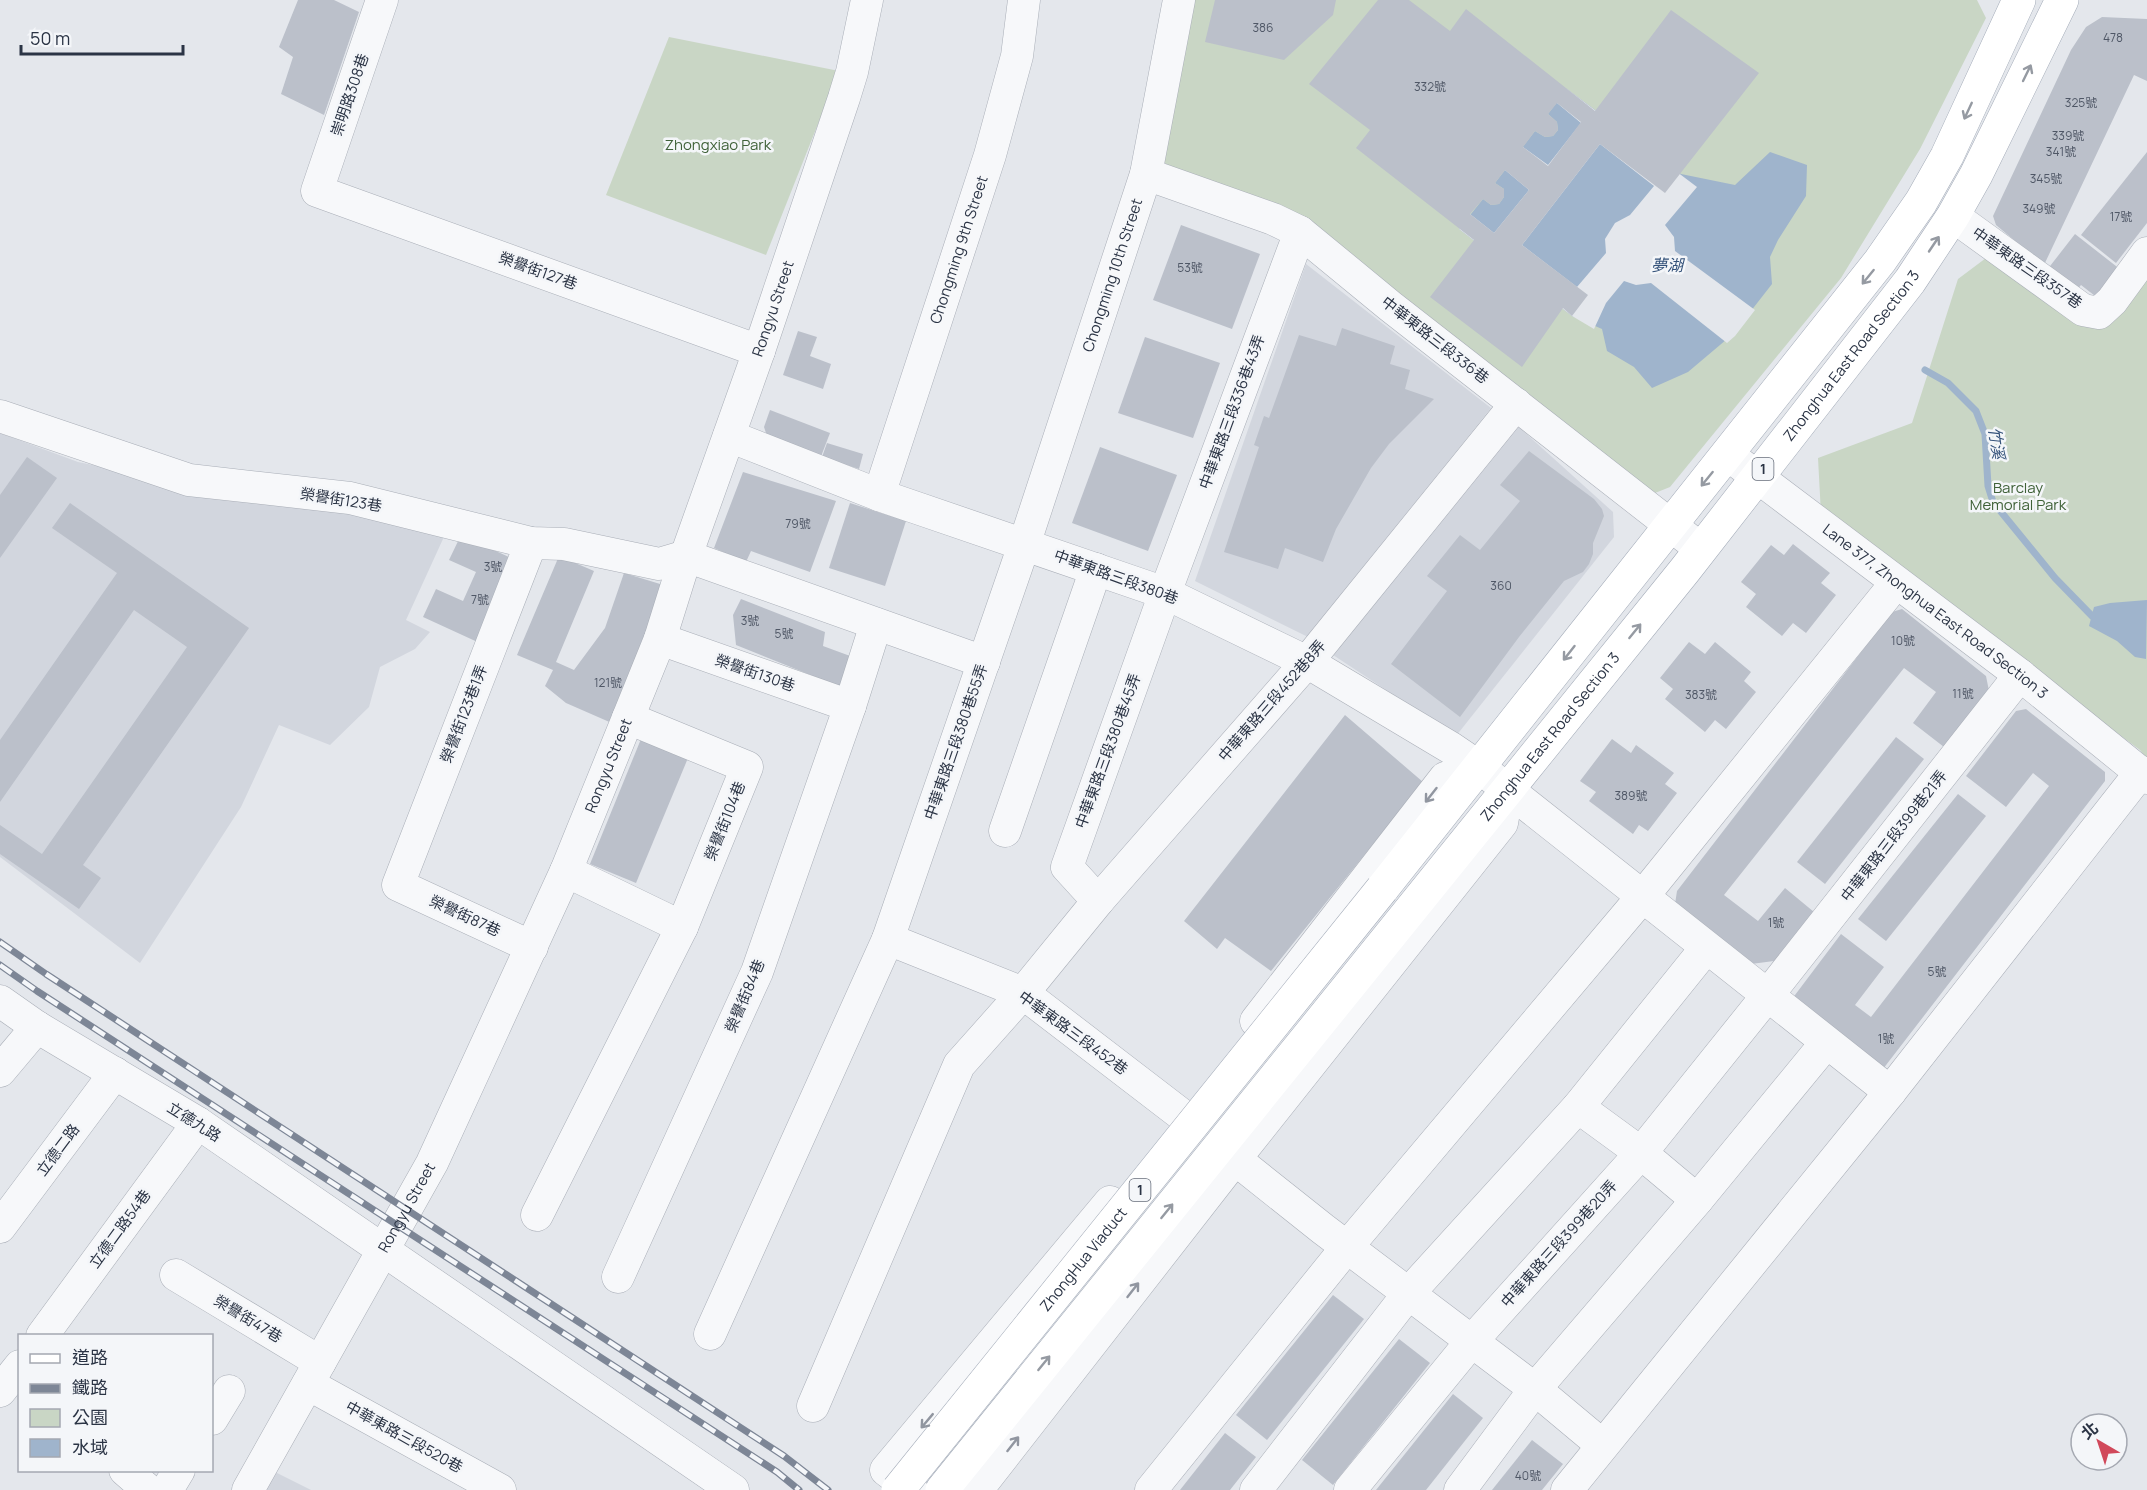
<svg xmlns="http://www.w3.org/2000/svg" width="2147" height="1490" viewBox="0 0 2147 1490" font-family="Manrope,'Noto Sans TC',sans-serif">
	<rect width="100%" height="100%" fill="#e4e7ec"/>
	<g fill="#d2d6de">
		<path d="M1306,264L1491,408L1308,637L1195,581Z"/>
		<path d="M1511,420L1613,512L1614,537L1456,736L1327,651Z"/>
		<path d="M0,433L78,462L249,497L448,528L406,620L430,632L415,649L380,667L369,707L330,745L279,725L241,807L140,963L0,857Z"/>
		<path d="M275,1472L311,1490H264Z"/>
	</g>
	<g fill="#c9d6c5">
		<path d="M1193,0H1977L1986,18L1920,149L1841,278L1670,487L1655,493L1637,489L1295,220L1164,163Z"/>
		<path d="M669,37L839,71L766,255L606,195Z"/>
		<path d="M1986,258L2091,327L2147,269V759L2140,750L1821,514L1818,458L1912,423L1958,279Z"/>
	</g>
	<g fill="#9fb4cc">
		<path d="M1567,89L1681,174L1735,185L1770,152L1807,165L1806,196L1778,240L1770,257L1772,284L1733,334L1688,372L1652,388L1634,367L1607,351L1602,329L1572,316L1459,229L1483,199L1491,205L1499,204L1504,197V189L1495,183L1535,131L1545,137L1553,136L1558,130L1557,122L1548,114Z"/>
		<path d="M2147,600L2146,659L2135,657L2117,641L2089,626L2094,607L2110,603Z"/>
	</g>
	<path fill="#e4e7ec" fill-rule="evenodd" d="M1567,89L1697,187L1665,225L1674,237L1675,251L1755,310L1735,336L1727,343L1651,283L1636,285L1624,281L1606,303L1594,329L1572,316L1459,229L1470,214L1494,233L1529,190L1505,170L1523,147L1548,165L1581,123L1557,103ZM1600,144L1654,186L1630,215L1615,223L1605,239L1606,253L1577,287L1522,245Z"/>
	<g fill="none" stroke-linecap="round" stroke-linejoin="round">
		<path stroke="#9fb4cc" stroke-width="7" d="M1925,370L1948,383L1976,411L1985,434L1988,486L1993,502L2055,578L2092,616"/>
	</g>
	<g fill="#bbc0ca" fill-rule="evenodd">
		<path d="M298,0H334L359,12L324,115L281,94L293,57L279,47Z"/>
		<path d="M1215,0H1336L1333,15L1284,60L1205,42Z"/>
		<path d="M1378,0H1409L1450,31L1466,9L1595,111L1671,10L1759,73L1665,193L1600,144L1522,245L1588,295L1572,316L1563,308L1522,367L1430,297L1474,240L1356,148L1370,130L1309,84ZM1557,103L1581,122L1548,166L1523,147L1535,131L1545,137L1553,136L1558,130L1557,122L1548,114ZM1505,170L1529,190L1494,233L1470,214L1483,199L1491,205L1499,204L1504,197V189L1495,183Z"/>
		<path d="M2102,17L2147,19V81L2134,75L2044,265L1996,225L1993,216L2071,50L2086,27Z"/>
		<path d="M2147,152V223L2116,263L2081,235Z"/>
		<path d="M1181,225L1260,254L1232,329L1153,300Z"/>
		<path d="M2075,234L2121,270L2099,299L2081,285L2076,291L2047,270Z"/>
		<path d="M1342,328L1395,346L1390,364L1410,370L1405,389L1434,399L1389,444L1371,468L1336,529L1323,562L1285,548L1278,569L1224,552L1259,447L1254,445L1264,416L1269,418L1299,335L1336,346Z"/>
		<path d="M798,331L817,337L810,356L831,364L823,389L783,375Z"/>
		<path d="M1145,337L1220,363L1193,438L1118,413Z"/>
		<path d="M770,410L830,433L820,459L767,436L764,427Z"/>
		<path d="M827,443L863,454L859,469L822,457Z"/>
		<path d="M1100,447L1177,475L1148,551L1072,523Z"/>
		<path d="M1529,451L1594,499L1602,509L1604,516L1593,543V554L1589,564L1583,572L1564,581L1519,637L1460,717L1391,664L1447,591L1427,576L1460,535L1480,550L1520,501L1500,485Z"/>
		<path d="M27,457L57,478L0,558V495Z"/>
		<path d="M743,472L836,501L810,572L751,551L746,562L714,548Z"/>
		<path d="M70,503L249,628L83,865L101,878L79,909L0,854V825L42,854L187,647L134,610L0,802V740L117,573L52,528Z"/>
		<path d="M850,503L906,521L885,586L829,568Z"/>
		<path d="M461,535L522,563L484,645L423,617L436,589L463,601L476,572L449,560Z"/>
		<path d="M1793,544L1830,573L1821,583L1836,595L1806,633L1793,623L1782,636L1746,607L1756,594L1741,582L1771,545L1784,555Z"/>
		<path d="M559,556L594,571L556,662L574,670L605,628L624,573L670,587L614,724L566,703L545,686L553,670L517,655Z"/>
		<path d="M741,599L825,632L823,646L861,660L848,690L736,645L733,615Z"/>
		<path d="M1902,609L1986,676L1989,691L1944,747L1913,723L1936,692L1904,668L1724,895L1758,921L1785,888L1814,912L1774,961L1751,964L1675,904L1677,891L1892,612Z"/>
		<path d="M1689,642L1705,654L1715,642L1751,672L1744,681L1756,692L1726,729L1715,720L1705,732L1665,699L1673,689L1660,678Z"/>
		<path d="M2026,709L2105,772V781L1883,1069L1792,999L1841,934L1884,967L1855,1005L1871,1017L2049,786L2033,773L2006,807L1966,776L2016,711Z"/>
		<path d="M1345,715L1423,782L1271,971L1225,938L1217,949L1184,921Z"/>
		<path d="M1896,737L1924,759L1825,884L1797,862Z"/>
		<path d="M641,739L688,758L636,883L590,864Z"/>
		<path d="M1612,739L1631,753L1636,745L1674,773L1665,784L1677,793L1648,831L1639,825L1633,834L1589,801L1596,792L1580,781Z"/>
		<path d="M1958,794L1986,816L1886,941L1858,919Z"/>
		<path d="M1333,1295L1364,1319L1267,1440L1236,1415Z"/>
		<path d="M1399,1339L1430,1363L1333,1485L1302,1460Z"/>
		<path d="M1453,1394L1483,1418L1426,1490H1376Z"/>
		<path d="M1225,1433L1256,1457L1230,1490H1180Z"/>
		<path d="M1532,1440L1563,1464L1542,1490H1492Z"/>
	</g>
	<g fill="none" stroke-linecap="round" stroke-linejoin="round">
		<g stroke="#a9aeb7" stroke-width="33">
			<g id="minor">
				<path d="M382,0L317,191L759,351"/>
				<path d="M1146,174L1273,219L1300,232L1390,306L1701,549"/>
				<path d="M1953,216L2083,310L2099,313L2112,301L2147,253"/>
				<path d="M0,416L189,480L350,498L531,543L564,544L659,564L686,556L984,662"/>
				<path d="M729,436L879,495L1165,593L1307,662L1451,748L1479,767L1890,1092"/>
				<path id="s1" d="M1727,454L2020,675L2147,778"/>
				<path id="s2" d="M879,495L990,155L1017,56L1024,0"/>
				<path d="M531,543L398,885L532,947"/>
				<path d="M660,639L850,706"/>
				<path d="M628,718L747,767L682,927"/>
				<path d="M1005,831L1096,569"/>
				<path d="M1098,901L1067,867L1165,593L1300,232"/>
				<path d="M888,939L1023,993L1182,1115"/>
				<path d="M0,1001L37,1027L198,1123L733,1490"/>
				<path d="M1256,1021L1445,778L1479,767"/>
				<path d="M0,1071L37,1027"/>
				<path d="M1578,1107L1641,1153L1697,1200"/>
				<path d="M1235,1159L1323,1229L1535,1389L1602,1445"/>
				<path d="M537,1215L682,927L566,871"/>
				<path d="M0,1227L115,1073"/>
				<path d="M176,1275L320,1362"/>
				<path d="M618,1277L757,972L850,706L876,624"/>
				<path id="s3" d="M710,1334L888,939L1024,545L1146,174L1179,0"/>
				<path d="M42,1336L198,1123"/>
				<path d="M308,1384L500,1490"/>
				<path d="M0,1391L20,1366"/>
				<path d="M813,1406L959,1065L1023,993L1098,901L1307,662L1516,404"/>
				<path d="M212,1419L229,1391"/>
				<path d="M125,1470L148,1490"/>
				<path d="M167,1490L179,1470"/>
				<path id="s4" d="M248,1490L432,1163L566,871L660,639L686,556L759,351L844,98L852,72L867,0"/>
				<path d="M912,1490L886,1470L1110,1202"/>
				<path d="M977,1490L1235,1159L1502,823L1508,789"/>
				<path d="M1151,1490L1347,1247L1643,896L1896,583"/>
				<path d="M1256,1490L1408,1294L1578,1107L1706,948"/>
				<path d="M1350,1490L1471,1342L1641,1153L1767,996L2020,675"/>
				<path d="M1460,1490L1535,1389L1697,1200L1826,1043"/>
				<path d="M1567,1490L1890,1092L2141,772"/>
			</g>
		</g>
		<g stroke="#a3abb8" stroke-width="34">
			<g id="major">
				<path d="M1382,889L1880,261L1921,202L1947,156L2019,0"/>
				<path id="s5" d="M942,1490L1685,570L1910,281L1953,216L1976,175L2062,0"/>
			</g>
		</g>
		<use href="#minor" stroke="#f7f8fa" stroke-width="32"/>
		<use href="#major" stroke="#fff" stroke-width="33"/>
		<g stroke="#7d8696" stroke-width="7">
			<g id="rail">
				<path d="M0,942L46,974L784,1456L828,1490"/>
				<path d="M0,965L37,991L777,1472L799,1490"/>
			</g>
		</g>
		<use href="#rail" stroke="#f4f6f9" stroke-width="4.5" stroke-dasharray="14" stroke-linecap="butt"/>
		<g stroke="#a3abb8" stroke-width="34" stroke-linecap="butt">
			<g id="major-bridge">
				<path id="s6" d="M898,1490L1382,889"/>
			</g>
		</g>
		<use href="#major-bridge" stroke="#fff" stroke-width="33"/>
	</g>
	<defs><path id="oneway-shaft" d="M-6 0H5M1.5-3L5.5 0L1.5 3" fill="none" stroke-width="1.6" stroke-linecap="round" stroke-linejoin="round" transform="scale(1.5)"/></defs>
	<g stroke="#959aa2">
		<use href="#oneway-shaft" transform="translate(2027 73) rotate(-64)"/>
		<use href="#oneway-shaft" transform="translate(1968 111) rotate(115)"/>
		<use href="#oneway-shaft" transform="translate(1934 244) rotate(-56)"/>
		<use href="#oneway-shaft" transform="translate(1868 277) rotate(129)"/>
		<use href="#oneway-shaft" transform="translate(1707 479) rotate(129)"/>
		<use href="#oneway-shaft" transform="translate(1635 631) rotate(-51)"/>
		<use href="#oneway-shaft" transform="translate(1569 653) rotate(128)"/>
		<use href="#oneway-shaft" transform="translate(1167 1211) rotate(-51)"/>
		<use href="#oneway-shaft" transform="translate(1044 1363) rotate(-51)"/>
	</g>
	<g stroke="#9196a0">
		<use href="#oneway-shaft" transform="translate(1431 795) rotate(128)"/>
		<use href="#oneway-shaft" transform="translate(1133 1290) rotate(-52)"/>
		<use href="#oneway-shaft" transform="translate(927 1421) rotate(130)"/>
		<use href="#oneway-shaft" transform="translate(1013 1444) rotate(-52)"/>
	</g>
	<g text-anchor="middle" stroke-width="5" stroke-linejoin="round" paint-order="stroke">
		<g font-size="12" fill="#4f5766">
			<text x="1263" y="32">386</text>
			<text x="2113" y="42">478</text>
			<text x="1430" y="91">332號</text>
			<text x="2081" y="107">325號</text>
			<text x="2068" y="140">339號</text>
			<text x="2061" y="156">341號</text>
			<text x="2046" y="183">345號</text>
			<text x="2039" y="213">349號</text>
			<text x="2121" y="221">17號</text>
			<text x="1190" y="272">53號</text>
			<text x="798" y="528">79號</text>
			<text x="493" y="571">3號</text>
			<text x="1501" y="590">360</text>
			<text x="480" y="604">7號</text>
			<text x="750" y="625">3號</text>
			<text x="784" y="638">5號</text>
			<text x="1903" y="645">10號</text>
			<text x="608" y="687">121號</text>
			<text x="1963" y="698">11號</text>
			<text x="1701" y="699">383號</text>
			<text x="1631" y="800">389號</text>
			<text x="1776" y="927">1號</text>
			<text x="1937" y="976">5號</text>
			<text x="1886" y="1043">1號</text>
			<text x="1528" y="1480">40號</text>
		</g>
		<g fill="#f4f6f9" stroke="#676e7b" stroke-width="1.5">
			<rect x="1752.5" y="458" width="21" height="22" rx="4.5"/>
			<rect x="1129.5" y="1179" width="21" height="22" rx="4.5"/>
		</g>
		<g font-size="14" font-weight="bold" fill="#2b3445">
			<text x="1763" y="474">1</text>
			<text x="1140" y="1195">1</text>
		</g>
		<g font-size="15" fill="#2b3445" stroke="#f4f6f9">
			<text transform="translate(350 95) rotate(-71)" y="5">崇明路308巷</text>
			<text dy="5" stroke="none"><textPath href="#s2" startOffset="258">Chongming 9th Street</textPath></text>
			<text transform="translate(2027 268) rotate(35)" y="5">中華東路三段357巷</text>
			<text transform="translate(538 271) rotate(20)" y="5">榮譽街127巷</text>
			<text dy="5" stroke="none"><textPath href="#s3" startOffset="1134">Chongming 10th Street</textPath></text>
			<text dy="5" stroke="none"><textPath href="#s4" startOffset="1296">Rongyu Street</textPath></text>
			<text transform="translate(1435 340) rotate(38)" y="5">中華東路三段336巷</text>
			<text dy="5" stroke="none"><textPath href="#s5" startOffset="1454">Zhonghua East Road Section 3</textPath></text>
			<text transform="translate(1232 412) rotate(-70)" y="5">中華東路三段336巷43弄</text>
			<text transform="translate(341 500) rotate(9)" y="5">榮譽街123巷</text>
			<text transform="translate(1116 577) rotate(20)" y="5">中華東路三段380巷</text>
			<text dy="5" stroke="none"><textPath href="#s1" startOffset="261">Lane 377, Zhonghua East Road Section 3</textPath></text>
			<text transform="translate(755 673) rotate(19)" y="5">榮譽街130巷</text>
			<text transform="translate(1272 701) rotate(-49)" y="5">中華東路三段452巷8弄</text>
			<text transform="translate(464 714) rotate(-69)" y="5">榮譽街123巷1弄</text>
			<text dy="5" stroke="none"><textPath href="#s5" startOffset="968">Zhonghua East Road Section 3</textPath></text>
			<text transform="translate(956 742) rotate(-71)" y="5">中華東路三段380巷55弄</text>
			<text transform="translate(1108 751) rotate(-70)" y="5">中華東路三段380巷45弄</text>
			<text dy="5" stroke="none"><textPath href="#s4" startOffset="810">Rongyu Street</textPath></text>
			<text transform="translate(725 821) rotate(-68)" y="5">榮譽街104巷</text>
			<text transform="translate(1894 836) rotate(-52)" y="5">中華東路三段399巷21弄</text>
			<text transform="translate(465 916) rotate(25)" y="5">榮譽街87巷</text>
			<text transform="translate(745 996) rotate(-67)" y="5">榮譽街84巷</text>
			<text transform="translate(1073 1033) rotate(36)" y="5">中華東路三段452巷</text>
			<text transform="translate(194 1122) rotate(32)" y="5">立德九路</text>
			<text transform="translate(58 1150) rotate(-53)" y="5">立德二路</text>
			<text dy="5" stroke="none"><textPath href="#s4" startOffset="324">Rongyu Street</textPath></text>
			<text transform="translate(120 1229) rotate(-54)" y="5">立德二路54巷</text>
			<text transform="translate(1559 1244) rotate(-48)" y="5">中華東路三段399巷20弄</text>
			<text dy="5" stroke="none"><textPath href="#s6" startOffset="296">ZhongHua Viaduct</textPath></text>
			<text transform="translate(248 1319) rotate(31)" y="5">榮譽街47巷</text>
			<text transform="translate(404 1437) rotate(29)" y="5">中華東路三段520巷</text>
		</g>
		<g font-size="15" fill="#3f6138" stroke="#f4f6f9">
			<text x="718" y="150">Zhongxiao Park</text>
			<text x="2018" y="493">Barclay<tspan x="2018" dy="17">Memorial Park</tspan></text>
		</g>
		<g font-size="16" font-style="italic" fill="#34527a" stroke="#f4f6f9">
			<text x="1667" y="271">夢湖</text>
			<text transform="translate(1997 443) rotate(82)" y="6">竹溪</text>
		</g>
	</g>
	<rect x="18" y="1334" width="195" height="138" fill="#f4f6f9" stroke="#a4a8b1" stroke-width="1.5"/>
	<rect x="30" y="1354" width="30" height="9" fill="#ffffff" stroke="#a4a8b1" stroke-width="1.5"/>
	<text x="72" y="1364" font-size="18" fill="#2b3445">道路</text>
	<rect x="30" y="1384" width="30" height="9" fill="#7d8696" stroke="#a4a8b1" stroke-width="1.5"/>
	<text x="72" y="1394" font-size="18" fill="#2b3445">鐵路</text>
	<rect x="30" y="1409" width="30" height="18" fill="#c9d6c5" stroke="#a4a8b1" stroke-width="1.5"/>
	<text x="72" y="1424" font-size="18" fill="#2b3445">公園</text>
	<rect x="30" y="1439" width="30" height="18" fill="#9fb4cc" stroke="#a4a8b1" stroke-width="1.5"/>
	<text x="72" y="1454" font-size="18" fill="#2b3445">水域</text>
	<g transform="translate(2099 1442) rotate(321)"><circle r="28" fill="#f4f6f9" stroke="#a4a8b1" stroke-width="1.5"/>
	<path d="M0-4.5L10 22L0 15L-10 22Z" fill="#d1495b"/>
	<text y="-9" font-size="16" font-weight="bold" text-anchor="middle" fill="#2b3445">北</text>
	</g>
	<path d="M21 45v9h162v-9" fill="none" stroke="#2b3445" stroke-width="3"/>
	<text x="30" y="45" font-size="18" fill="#2b3445" stroke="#f4f6f9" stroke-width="4.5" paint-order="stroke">50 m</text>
</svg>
